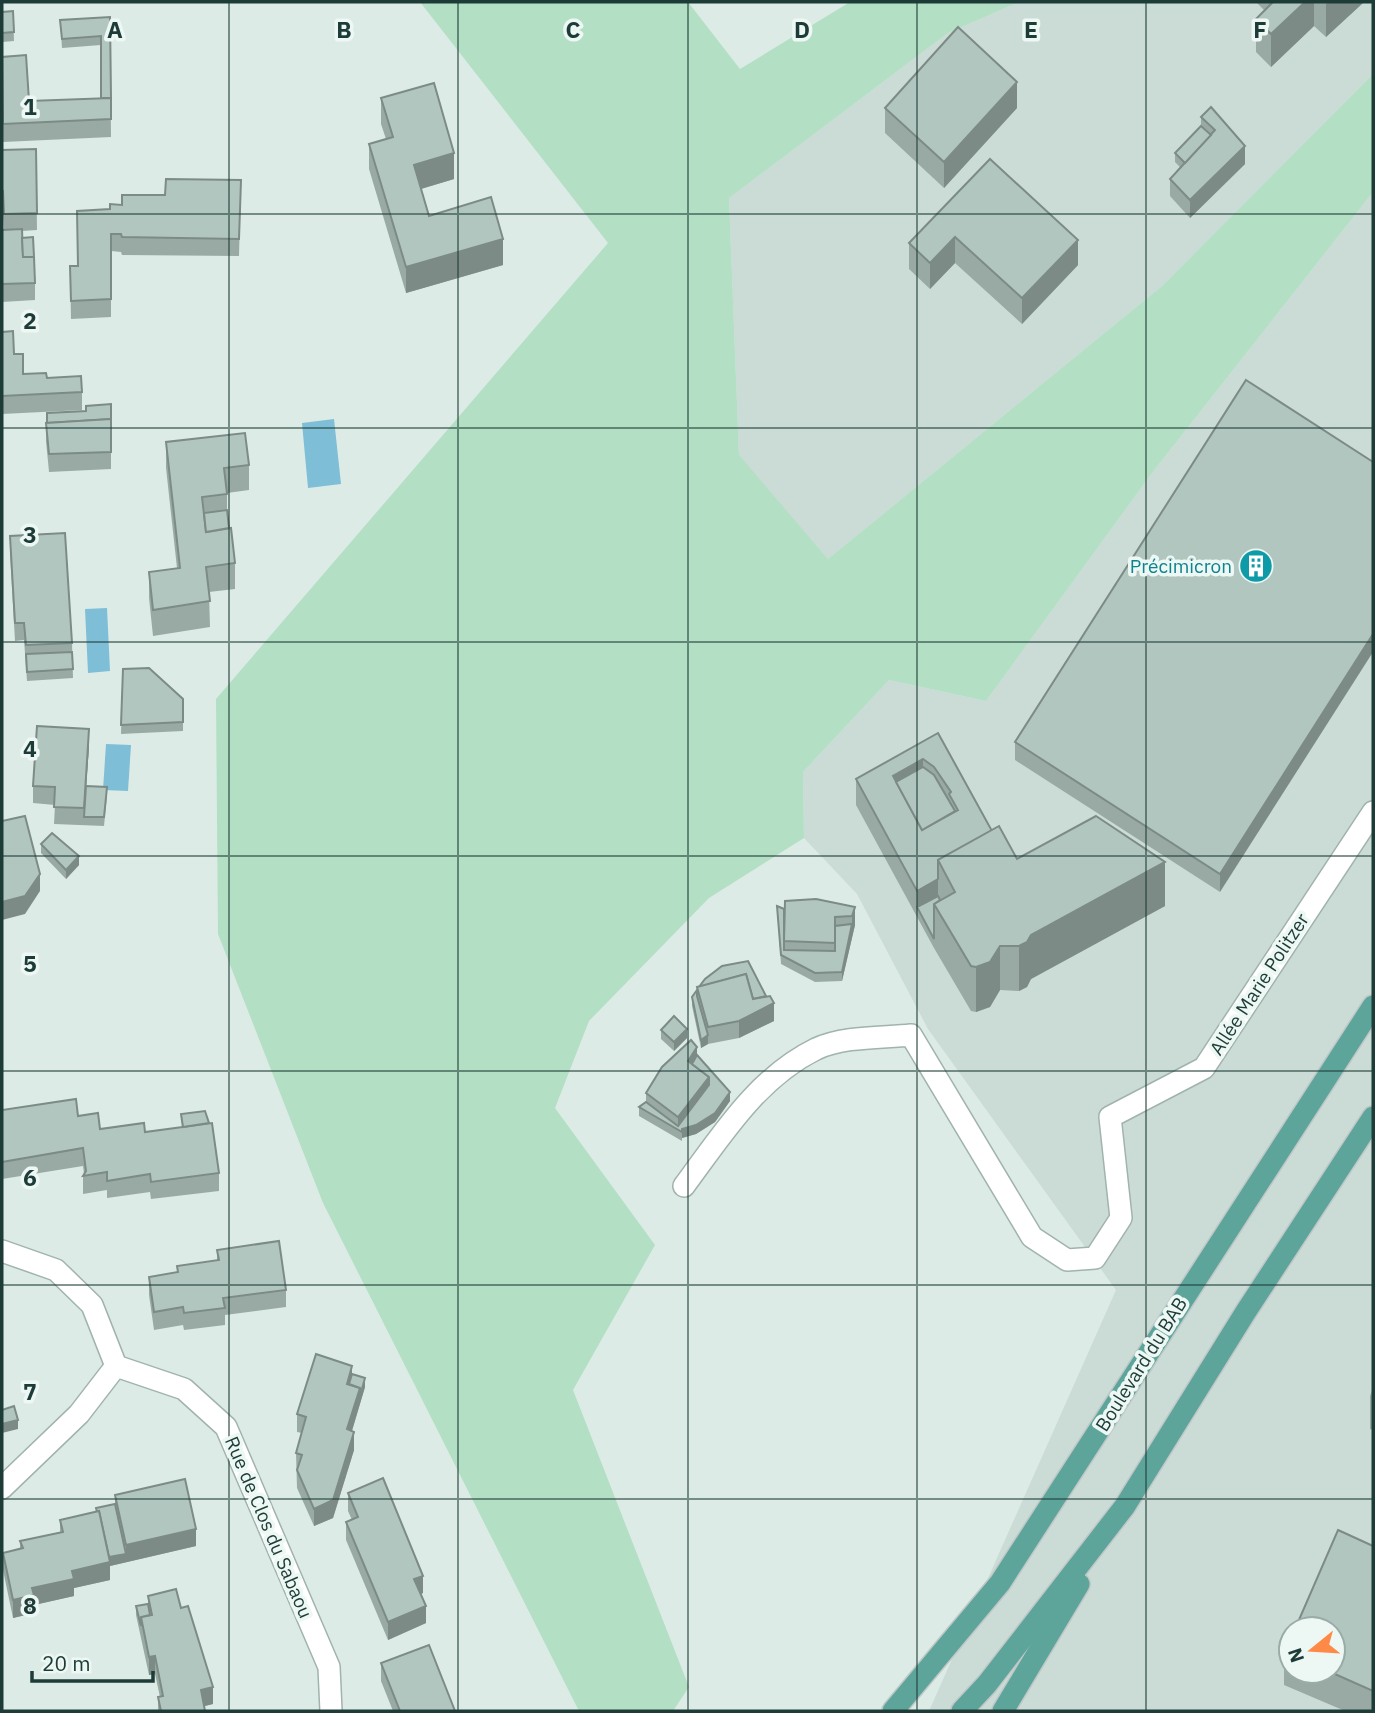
<svg xmlns="http://www.w3.org/2000/svg" width="1375" height="1713" viewBox="0 0 1375 1713" font-family="'IBM Plex Sans',sans-serif">
	<rect width="100%" height="100%" fill="#ddebe6"/>
	<g fill="#cbdbd5" fill-rule="evenodd">
		<path d="M1019,2H1373V74L1162,286L828,559L739,456L729,198L948,33Z"/>
		<path d="M1373,192V1711H929L1116,1290L928,1029L857,894L804,838L803,772L889,680L986,701L1152,473ZM1291,1629H1333V1671H1291Z"/>
	</g>
	<path fill="#b3dfc4" d="M420,2H688L740,69L850,2H1019L948,33L729,198L739,455L828,559L1162,286L1373,74V192L1152,473L986,701L889,680L803,772L804,838L709,898L589,1021L555,1108L655,1245L573,1390L689,1687L673,1711H579L323,1203L218,934L216,699L608,243Z"/>
	<g fill="#7ebed7">
		<path d="M334,419L341,484L308,488L302,423Z"/>
		<path d="M107,608L110,671L88,673L85,609Z"/>
		<path d="M106,744L131,745L128,791L103,790Z"/>
	</g>
	<g fill="none" stroke-linecap="round" stroke-linejoin="round">
		<g stroke="#a0b3ae" stroke-width="24">
			<g id="minor">
				<path d="M684,1186C722,1135 757,1078 816,1049C844,1036 882,1038 911,1035L1032,1237L1067,1260L1095,1258L1121,1218L1110,1117L1204,1068L1373,812"/>
				<path d="M2,1251L56,1270L92,1305L116,1366L184,1389L226,1427L329,1667L331,1711"/>
				<path d="M2,1488L79,1414L116,1366"/>
			</g>
		</g>
		<g stroke="#c0c8c7" stroke-width="24">
			<g id="major">
				<path d="M893,1711L1000,1583L1373,1006"/>
				<path d="M962,1711L987,1684L1125,1506L1245,1313L1373,1117"/>
				<path d="M1003,1711L1079,1584"/>
			</g>
		</g>
		<use href="#minor" stroke="#fff" stroke-width="21"/>
		<use href="#major" stroke="#5da59b" stroke-width="21"/>
	</g>
	<g fill="#99aaa5">
		<path d="M1256,2H1364L1326,37L1314,26L1271,67L1256,52V19L1264,10Z"/>
		<path d="M13,11L14,41L2,42V12Z"/>
		<path d="M110,17L111,137L3,142L2,123V57L29,101L101,98V45L62,48L60,20Z"/>
		<path d="M381,98L454,179L421,189L429,216L503,265L406,293L369,169V144L386,139L381,124Z"/>
		<path d="M1211,107L1245,164L1190,218L1170,196V179L1180,167L1175,162V153L1201,126V117Z"/>
		<path d="M885,108H1017L944,188L885,133Z"/>
		<path d="M36,149L37,230L22,231V238L35,283V300L2,302V230L4,229L3,209H2V150Z"/>
		<path d="M990,159L1078,265L1022,324L955,263L930,289L909,269V243Z"/>
		<path d="M241,180L239,256L122,255L121,252L111,251V317L71,319L70,266H78L110,209L122,205L165,195Z"/>
		<path d="M2,332L23,374L47,378L82,392V410L2,414Z"/>
		<path d="M1246,380L1220,892L1015,760V742Z"/>
		<path d="M111,404V469L49,472L46,441L47,413L86,411Z"/>
		<path d="M166,442L249,465V490L227,493V510L229,528L235,563V589L209,592L210,627L153,636L149,598V572L177,568L166,468Z"/>
		<path d="M10,536L72,643L73,678L27,681L24,640L15,641L10,553Z"/>
		<path d="M123,669L183,699V731L121,734Z"/>
		<path d="M938,733L992,831L1017,859L1165,906L1031,979L1027,987L1019,991L1000,990L990,1007L976,1012L971,1011L934,948L856,805V779Z"/>
		<path d="M89,747L86,786L107,796L104,826L54,824L55,805L33,803V786Z"/>
		<path d="M41,844L79,865L66,879L41,853Z"/>
		<path d="M777,906L784,909L855,907V925L842,981L815,982L781,964Z"/>
		<path d="M697,987L774,1021L739,1038L708,1044L701,1048L692,1006V997L697,990Z"/>
		<path d="M661,1030L687,1038L674,1051L661,1039Z"/>
		<path d="M697,1055L730,1101L715,1122L696,1134L682,1138V1141L639,1116V1107L646,1102V1093Z"/>
		<path d="M2,1110L78,1116L100,1129L145,1132L182,1127L181,1114L219,1173V1191L151,1199L150,1192L107,1198V1190L83,1194V1176L84,1174L83,1166L2,1179Z"/>
		<path d="M217,1250L286,1290V1307L225,1315V1325L184,1330L183,1325L154,1330L149,1295V1277L177,1273V1266L217,1260Z"/>
		<path d="M365,1387L352,1431L354,1450L333,1518L314,1526L297,1488L296,1453L302,1433L297,1432V1414Z"/>
		<path d="M1373,1388V1430L1370,1429V1396Z"/>
		<path d="M348,1493L423,1593L421,1594L426,1623L388,1640L346,1540V1522L352,1520L348,1511Z"/>
		<path d="M115,1495L196,1546L110,1566V1580L74,1588V1596L34,1605V1613L13,1618L3,1570V1553L20,1548V1541L60,1532V1520L96,1512V1508L115,1504Z"/>
		<path d="M1373,1546V1711H1345L1284,1685V1652L1291,1637V1671H1333Z"/>
		<path d="M148,1596L181,1608L213,1704L204,1706L205,1711H158V1697H160L155,1674L149,1675L136,1615V1606L148,1604Z"/>
		<path d="M381,1663L455,1711H393L381,1681Z"/>
	</g>
	<g fill="#7d8b86">
		<path d="M1305,2H1314V26L1271,67V34Z"/>
		<path d="M1328,2H1364L1326,37V4Z"/>
		<path d="M1017,82V108L944,188V162Z"/>
		<path d="M1245,146V164L1190,218V200Z"/>
		<path d="M454,153V179L414,191V165Z"/>
		<path d="M955,237V263L930,289V263Z"/>
		<path d="M503,239V265L406,293V267Z"/>
		<path d="M1078,240V265L1022,324V298Z"/>
		<path d="M1373,634V652L1220,892V874Z"/>
		<path d="M89,729V747L84,817Z"/>
		<path d="M923,759V785L900,797L893,776Z"/>
		<path d="M79,856V865L66,879V870Z"/>
		<path d="M1165,862V906L1031,979L1027,987L1019,991V946L1031,935Z"/>
		<path d="M40,874V891L25,914L2,920V902Z"/>
		<path d="M938,879V905L917,907V891Z"/>
		<path d="M855,907V925L842,981V972L852,925V916Z"/>
		<path d="M1000,946V990L990,1007L976,1012V967Z"/>
		<path d="M774,1003V1021L739,1038V1021Z"/>
		<path d="M687,1029V1038L674,1051V1042Z"/>
		<path d="M708,1035V1044L701,1048V1040Z"/>
		<path d="M697,1047V1064L692,1073L688,1061Z"/>
		<path d="M709,1077V1094L730,1092V1101L715,1122L696,1134L682,1138V1130H678V1117Z"/>
		<path d="M352,1366V1383L349,1393L347,1384Z"/>
		<path d="M365,1378V1387L347,1447V1429L360,1388Z"/>
		<path d="M18,1420V1429L2,1433V1424Z"/>
		<path d="M354,1432V1450L333,1518L314,1526V1509Z"/>
		<path d="M196,1529V1546L110,1566V1580L74,1588V1596L34,1605V1613L13,1618V1600L32,1588L72,1571L108,1558L126,1554V1545Z"/>
		<path d="M423,1576V1593L414,1597V1579Z"/>
		<path d="M426,1606V1623L388,1640V1622Z"/>
		<path d="M155,1656V1674L149,1675V1657Z"/>
		<path d="M213,1687V1704L201,1707V1690Z"/>
	</g>
	<g fill="#b2c6c0" stroke="#7d8b86" stroke-width="2" fill-rule="evenodd">
		<path d="M1273,2H1305L1271,34L1256,19Z"/>
		<path d="M13,11L14,32L2,33V12Z"/>
		<path d="M110,17L111,98H101V36L62,39L60,20Z"/>
		<path d="M958,27L1017,82L944,162L885,108Z"/>
		<path d="M26,55L29,101L111,98V119L3,124L2,57Z"/>
		<path d="M434,83L454,153L414,165L429,216L491,197L503,239L406,267L369,144L393,137L381,98Z"/>
		<path d="M1211,107L1245,146L1190,200L1170,179L1215,130L1201,117Z"/>
		<path d="M1201,126L1211,135L1185,163L1175,153Z"/>
		<path d="M36,149L37,213L4,214L3,191H2V150Z"/>
		<path d="M990,159L1078,240L1022,298L955,237L930,263L909,243Z"/>
		<path d="M166,179L241,180L239,239L122,237L121,234H111V299L71,301L70,266H78L77,211L110,209V204L122,205V195H165Z"/>
		<path d="M22,229L23,257H34L35,283L2,284V230Z"/>
		<path d="M33,237L34,257H23L22,238Z"/>
		<path d="M13,331L14,354H23V374L46,373L47,378L81,376L82,392L2,396V332Z"/>
		<path d="M1246,380L1373,462V634L1220,874L1015,742Z"/>
		<path d="M111,404V419L47,423V413L86,411V406Z"/>
		<path d="M111,419V452L49,454L46,423Z"/>
		<path d="M245,433L249,465L224,468L227,494L202,497L206,532L231,528L235,563L206,567L210,601L153,610L149,572L180,568L166,442Z"/>
		<path d="M227,510L229,528L206,532L204,513Z"/>
		<path d="M65,533L72,643L26,645L24,623H15L10,536Z"/>
		<path d="M72,652L73,669L27,672L26,654Z"/>
		<path d="M149,668L183,699V722L121,725L123,669Z"/>
		<path d="M37,726L89,729L84,808L54,807L55,787L33,786Z"/>
		<path d="M938,733L992,831L938,860V879L917,891L856,779ZM923,759L934,767L951,792L949,794L958,810L922,830L893,776Z"/>
		<path d="M923,767L934,775L955,811L922,830L896,782Z"/>
		<path d="M86,786L107,787L104,817H84Z"/>
		<path d="M25,816L40,874L25,896L2,902V821Z"/>
		<path d="M1096,816L1165,862L1031,935L1027,942L1019,946H1000L990,962L976,967L971,966L934,904L955,892L938,860L999,826L1017,859Z"/>
		<path d="M52,833L79,856L66,870L41,844Z"/>
		<path d="M938,896L940,900L934,904V939L917,907Z"/>
		<path d="M816,899L855,907L852,916L835,917V943L784,941L785,901Z"/>
		<path d="M777,906L784,909V950L835,951V926L852,924L842,972L815,973L781,955Z"/>
		<path d="M748,961L766,996L753,999L746,974L699,987L705,979L722,966Z"/>
		<path d="M746,974L753,999L770,996L774,1003L739,1021L708,1027L697,987Z"/>
		<path d="M697,990V996L708,1035L701,1040L692,997Z"/>
		<path d="M674,1016L687,1029L674,1042L661,1030Z"/>
		<path d="M691,1040L697,1047L688,1061L709,1077L678,1117L646,1093L662,1067Z"/>
		<path d="M697,1055L730,1092L715,1113L696,1125L682,1129V1132L639,1107L646,1102L678,1126L709,1085V1077L692,1064Z"/>
		<path d="M76,1099L78,1116L98,1113L100,1129L144,1123L145,1132L212,1123L219,1173L151,1182L150,1174L107,1181V1172L83,1176L86,1171L83,1148L2,1162V1110Z"/>
		<path d="M205,1111L209,1123L183,1127L181,1114Z"/>
		<path d="M279,1241L286,1290L223,1298L225,1308L184,1313L183,1307L154,1312L149,1277L178,1272L177,1266L219,1260L217,1250Z"/>
		<path d="M316,1354L352,1366L347,1384L360,1388L347,1429L354,1432L333,1500L314,1509L297,1470L302,1455L296,1453L306,1417L297,1414Z"/>
		<path d="M352,1374L365,1378L360,1396V1388L349,1384Z"/>
		<path d="M14,1406L18,1420L2,1424V1410Z"/>
		<path d="M383,1478L423,1576L414,1579L426,1606L388,1622L346,1522L358,1517L348,1493Z"/>
		<path d="M185,1479L196,1529L126,1545L115,1495Z"/>
		<path d="M115,1504L126,1554L109,1557L99,1511L97,1512L96,1508Z"/>
		<path d="M99,1511L110,1562L72,1571L74,1579L32,1588L34,1595L13,1600L3,1553L23,1548L20,1541L63,1532L60,1520Z"/>
		<path d="M1338,1530L1373,1546V1691L1328,1671H1333V1629H1295Z"/>
		<path d="M176,1589L181,1608L188,1606L213,1687L201,1690L205,1711H161L158,1697L163,1696L155,1656L149,1657L141,1617L152,1615L148,1596Z"/>
		<path d="M148,1604L150,1615L141,1617V1626L136,1606Z"/>
		<path d="M1291,1637V1655L1284,1652Z"/>
		<path d="M429,1645L455,1711H400L381,1663Z"/>
	</g>
	<path fill="none" stroke="#1d3c37" stroke-width="2" stroke-opacity="0.55" d="M229,2V1711M458,2V1711M688,2V1711M917,2V1711M1146,2V1711M2,214H1373M2,428H1373M2,642H1373M2,856H1373M2,1071H1373M2,1285H1373M2,1499H1373"/>
	<defs>
		<g id="building-disc" transform="scale(1.75)"><circle r="9.5" fill="#0f9aa8" stroke="#edf7f3"/><path d="M-4-6H4V6H1V3H-1V6H-4ZM-2.5-4.3h1.7v1.8h-1.7ZM.8-4.3h1.7v1.8H.8ZM-2.5-1h1.7V.8h-1.7ZM.8-1h1.7V.8H.8Z" fill="#fff"/></g>
	</defs>
	<g fill-rule="evenodd">
		<use href="#building-disc" x="1256" y="566"/>
	</g>
	<g text-anchor="middle" stroke-width="7" stroke-linejoin="round" paint-order="stroke">
		<g font-size="19" fill="#0d838f" stroke="#edf7f3" text-anchor="end">
			<text x="1232" y="573">Précimicron</text>
		</g>
		<g font-size="19" fill="#1d3c37" stroke="#edf7f3">
			<text transform="translate(1259 984) rotate(-57)" y="7">Allée Marie Politzer</text>
			<text transform="translate(1141 1364) rotate(-58)" y="7">Boulevard du BAB</text>
			<text transform="translate(269 1527) rotate(67)" y="7">Rue de Clos du Sabaou</text>
		</g>
	</g>
	<g font-size="23" text-anchor="middle" font-weight="bold" fill="#1d3c37" stroke="#edf7f3" stroke-width="7" stroke-linejoin="round" paint-order="stroke">
		<text x="115" y="38">A</text>
		<text x="344" y="38">B</text>
		<text x="573" y="38">C</text>
		<text x="802" y="38">D</text>
		<text x="1031" y="38">E</text>
		<text x="1260" y="38">F</text>
		<text x="30" y="115">1</text>
		<text x="30" y="329">2</text>
		<text x="30" y="543">3</text>
		<text x="30" y="757">4</text>
		<text x="30" y="972">5</text>
		<text x="30" y="1186">6</text>
		<text x="30" y="1400">7</text>
		<text x="30" y="1614">8</text>
	</g>
	<rect width="1375" height="1713" fill="none" stroke="#1d3c37" stroke-width="7"/>
	<g transform="translate(1312 1650) rotate(252)"><circle r="33" fill="#edf7f3" stroke="#9aaca8" stroke-width="2"/>
	<path d="M0-5L12 26L0 18L-12 26Z" fill="#ff8a47"/>
	<text y="-10" font-size="19" font-weight="bold" text-anchor="middle" fill="#1d3c37">N</text>
	</g>
	<path d="M32 1671v10h121v-10" fill="none" stroke="#1d3c37" stroke-width="3.5"/>
	<text x="42" y="1671" font-size="21" fill="#1d3c37" stroke="#edf7f3" stroke-width="5" paint-order="stroke">20 m</text>
</svg>
